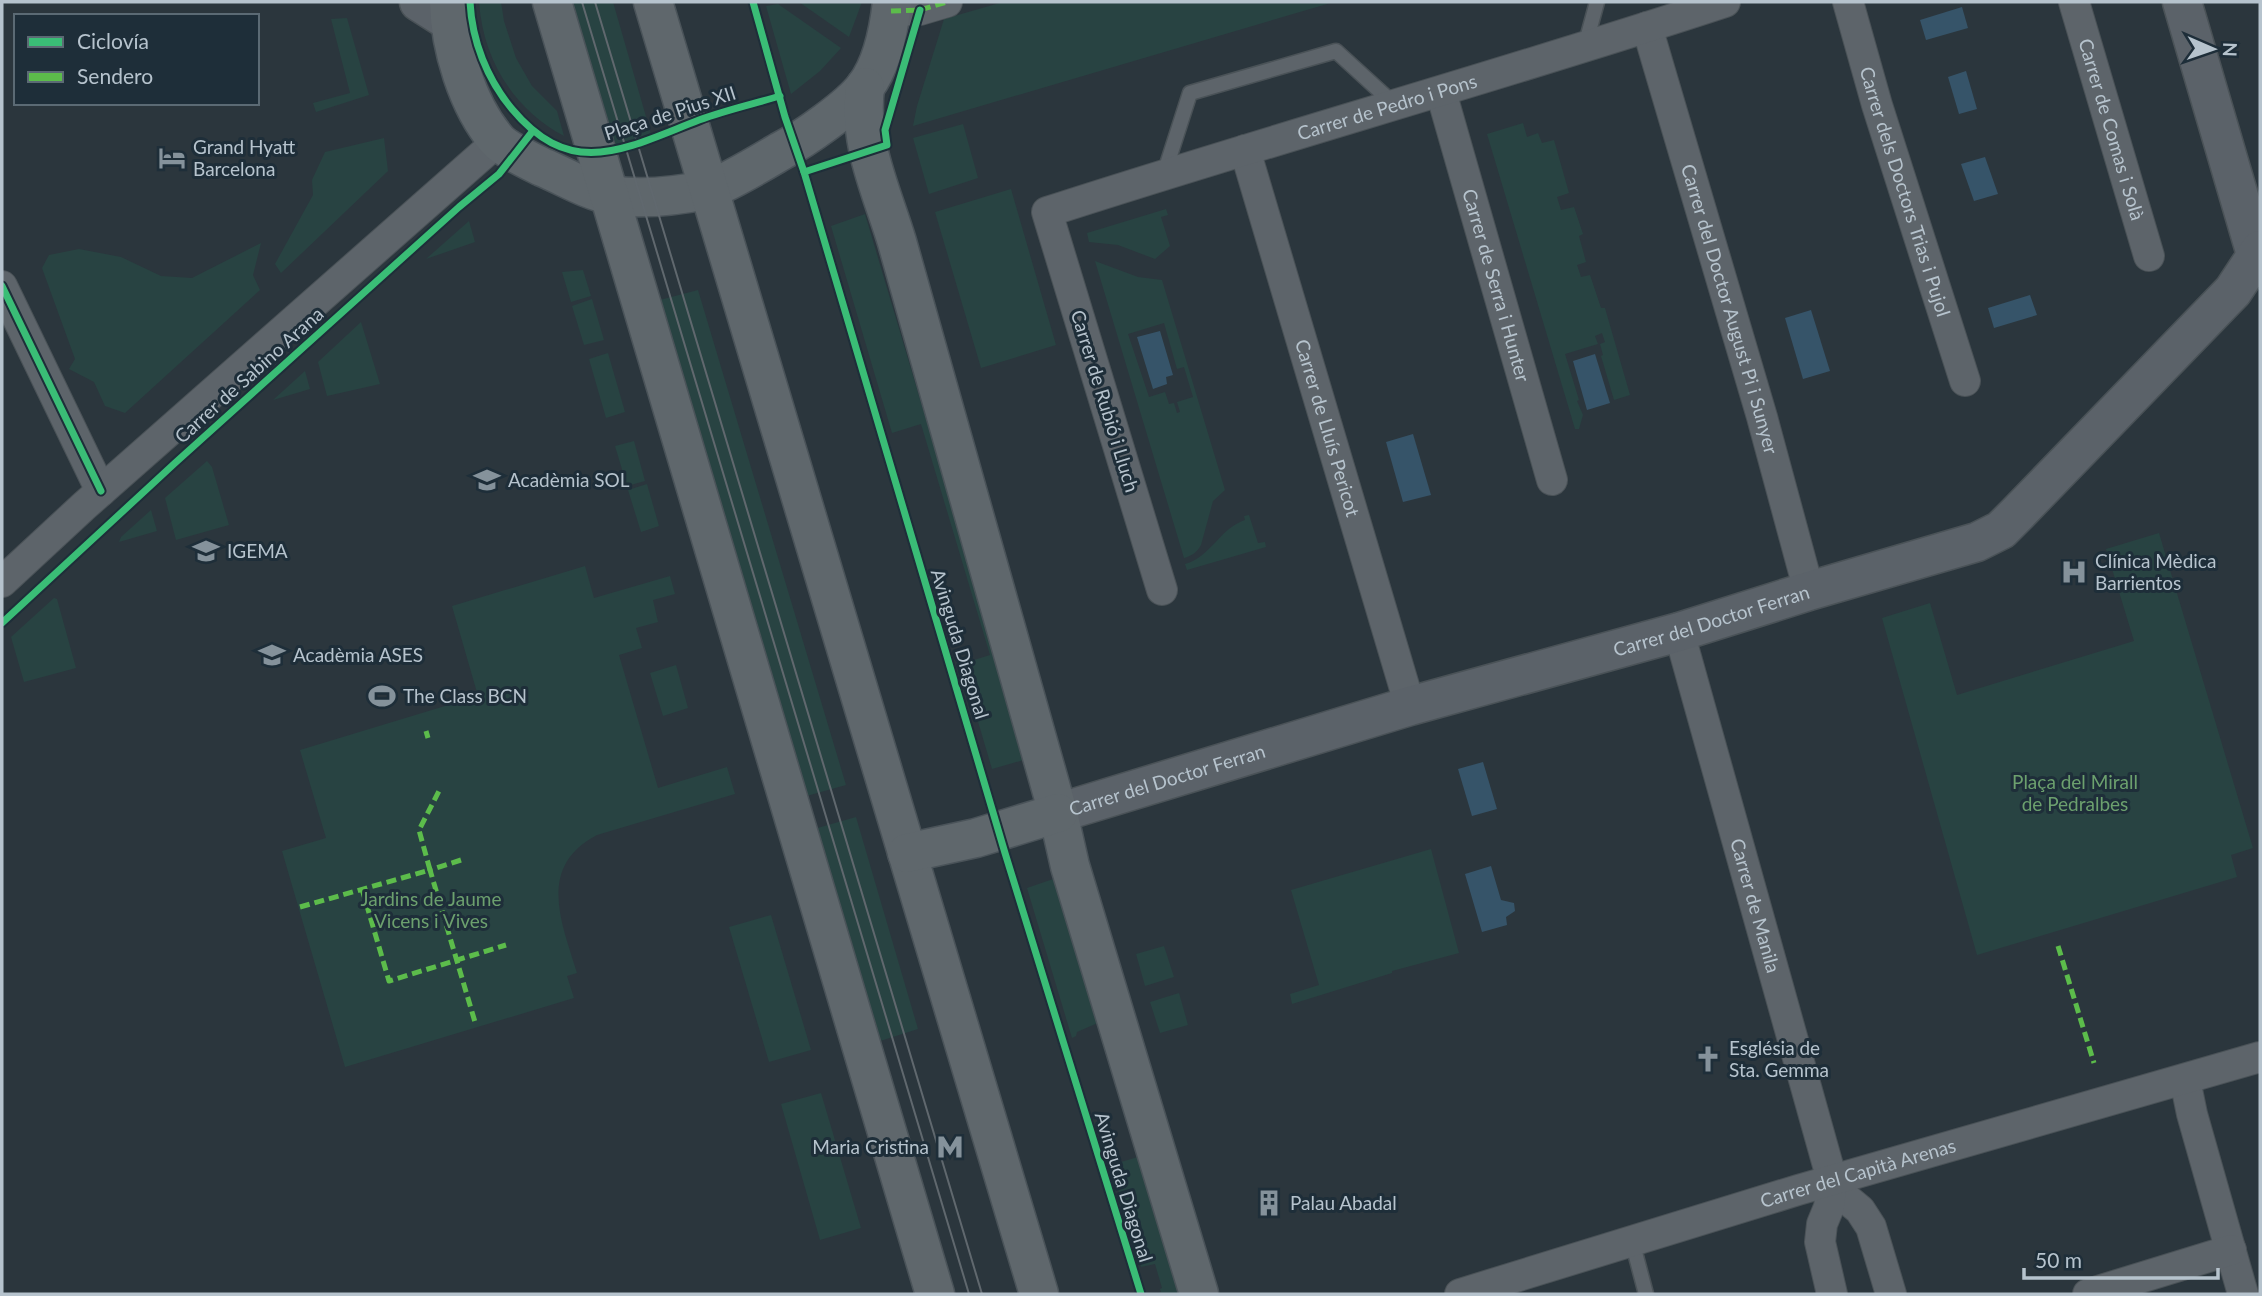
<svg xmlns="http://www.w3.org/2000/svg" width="2262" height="1296" viewBox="0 0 2262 1296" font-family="Lato,sans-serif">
	<rect width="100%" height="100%" fill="#2b363d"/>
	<g fill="#284342" fill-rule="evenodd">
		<path d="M479,2H501L504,21L516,58L532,86L557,111L564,136C513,109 483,59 479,2Z"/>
		<path d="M566,2H613L651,134L609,146Z"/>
		<path d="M799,2H862L849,37Z"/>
		<path d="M1003,2H1334L913,126L917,106L944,19Z"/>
		<path d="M778,4L841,48L820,71L791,94L766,6Z"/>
		<path d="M347,18L369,95L316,112L313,103L350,93L331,19Z"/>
		<path d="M1523,123L1527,137L1538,133L1542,143L1554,140L1569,193L1557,197L1561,210L1574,207L1583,234L1579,236L1586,262L1577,265L1581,277L1590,275L1601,308H1605L1630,395L1614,400L1601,356L1603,355L1600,344L1605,342L1602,333L1595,336L1598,344L1565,354L1579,400L1577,401L1583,415L1579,429H1575L1487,134Z"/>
		<path d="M963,124L978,178L929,194L913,138Z"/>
		<path d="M384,138L388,171L281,273L275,264L313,195L312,180L325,152Z"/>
		<path d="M1011,189L1056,345L981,368L935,212Z"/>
		<path d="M1166,209L1168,215L1161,217L1170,246L1155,259L1118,245L1089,242L1087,233Z"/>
		<path d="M865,214L1027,759L992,769L961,664L990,655L921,424L892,433L831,226Z"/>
		<path d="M469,221L475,242L426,259Z"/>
		<path d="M261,243L253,275L260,290L125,413L105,406L94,382L69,369L75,359L42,268L49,255L79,249L121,257L161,276L192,278Z"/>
		<path d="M1095,261L1138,277L1162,280L1225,490L1213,501L1201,545C1197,552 1192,556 1184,558ZM1164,323L1177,369L1184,367L1193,397L1177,402L1180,412L1177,413L1174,403L1169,404L1165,392L1149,397L1128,334Z"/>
		<path d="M583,270L591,296L571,302L562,272Z"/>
		<path d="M698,290L846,785L803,797L656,301Z"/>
		<path d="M592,299L604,340L584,345L572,306Z"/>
		<path d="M361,322L380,384L327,396L318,362Z"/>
		<path d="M608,353L625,412L606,418L589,359Z"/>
		<path d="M305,371L310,389L273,400Z"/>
		<path d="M634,441L645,481L627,486L615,446Z"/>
		<path d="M207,461L212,467L229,525L176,540L165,498Z"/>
		<path d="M647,484L659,526L641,532L628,490Z"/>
		<path d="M151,510L157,531L119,542L121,537Z"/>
		<path d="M1249,515L1258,543L1265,542L1266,547L1187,570L1185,564C1211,557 1220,528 1245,520L1244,516Z"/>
		<path d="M2159,533L2253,848L2231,855L2237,877L1977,955L1882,618L1930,603L1957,695L2134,641L2106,549Z"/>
		<path d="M585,566L594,598L670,576L675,594L653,600L658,622L636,628L642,648L619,655L658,788L727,767L735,794L597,835C536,867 562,923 577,973L567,976L574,998L345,1067L282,851L326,838L300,750L478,696L452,606Z"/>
		<path d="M54,598L57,599L76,668L24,682L11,637Z"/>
		<path d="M676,665L688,708L663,716L650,673Z"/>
		<path d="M856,817L918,1029L877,1042L814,829Z"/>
		<path d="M1431,849L1459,953L1392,971V973L1292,1004L1290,994L1319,985L1291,890Z"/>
		<path d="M1062,876L1187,1294H1155L1161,1292L1160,1289L1162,1288L1155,1264L1141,1267L1111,1165L1141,1156L1100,1022L1077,1032L1076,1036L1072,1038L1027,888Z"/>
		<path d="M771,915L811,1050L769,1062L729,927Z"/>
		<path d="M1164,946L1174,977L1145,986L1136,954Z"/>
		<path d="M1179,993L1188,1025L1160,1033L1150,1002Z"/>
		<path d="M821,1093L861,1228L820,1240L781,1104Z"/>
	</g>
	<g fill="#365469">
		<path d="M1962,7L1968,28L1926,40L1920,20Z"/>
		<path d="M1966,71L1977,109L1959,114L1948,77Z"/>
		<path d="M1985,157L1998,194L1974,201L1961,164Z"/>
		<path d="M2030,295L2037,315L1994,328L1988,308Z"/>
		<path d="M1811,310L1830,371L1803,379L1785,318Z"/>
		<path d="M1160,331L1173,375L1166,377L1167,384L1153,389L1137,337Z"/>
		<path d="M1595,354L1610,403L1587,410L1573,361Z"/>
		<path d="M1413,434L1431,495L1403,502L1386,442Z"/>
		<path d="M1483,762L1497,809L1472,816L1458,769Z"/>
		<path d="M1491,866L1501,900L1514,903L1515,911L1506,917L1507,925L1482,932L1465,874Z"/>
	</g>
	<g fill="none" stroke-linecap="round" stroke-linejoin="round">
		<g stroke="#4a5257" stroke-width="17">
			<g id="lane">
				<path d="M1585,46L1597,2"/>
				<path d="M1164,174L1190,93L1336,51L1394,104"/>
				<path d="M1632,1241L1646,1294"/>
			</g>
		</g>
		<g stroke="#4a5257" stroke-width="32">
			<g id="street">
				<path id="s1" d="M1848,2L1877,105L1965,381"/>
				<path id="s2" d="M2074,2L2149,256"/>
				<path d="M891,11L920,10L947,2"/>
				<path id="s3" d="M1647,27L1762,417L1809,591"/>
				<path id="s4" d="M1441,92L1552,480"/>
				<path id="s5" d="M1245,150L1410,706"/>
				<path d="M2,286L101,491"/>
				<path d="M2,582L84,506L498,141"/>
				<path id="s6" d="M1162,590L1047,212C1272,139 1500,76 1725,2"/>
				<path id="s7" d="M1679,632L1832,1180L1842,1195L1860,1210L1871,1227L1891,1294"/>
				<path d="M2185,1080L2192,1114L2243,1294"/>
				<path d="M1832,1180L1829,1207L1822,1224L1820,1242L1832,1294"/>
				<path id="s8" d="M1460,1294L1798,1190L2260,1057"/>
				<path d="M2088,1294L2231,1250"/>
			</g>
		</g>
		<g stroke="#4a5257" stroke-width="41">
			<g id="secondary">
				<path d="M419,2L449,21"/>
				<path d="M2182,2L2260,268"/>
				<path id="s9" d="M1058,813L1410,706L1679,632L1809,591L1977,542L2001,530L2018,513L2233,291L2260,250"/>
			</g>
		</g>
		<g stroke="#4a5359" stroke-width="41">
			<g id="primary">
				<path d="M449,2C450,47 467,105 497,140C505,149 530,161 542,167C564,176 588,191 611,195C641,200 676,196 706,190C723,186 764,161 781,151C804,139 850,107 865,87C882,65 889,29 892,2"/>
				<path d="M552,2L935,1294"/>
				<path d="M653,2L1039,1294"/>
				<path d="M865,87C858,144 881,189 897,242L1058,813L1070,866L1199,1294"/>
				<path d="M907,853L976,838L1058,813"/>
			</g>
		</g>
		<use href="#lane" stroke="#5d646a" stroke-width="14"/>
		<use href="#street" stroke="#5d646a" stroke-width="30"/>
		<use href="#secondary" stroke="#5b6269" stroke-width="38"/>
		<use href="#primary" stroke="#5f676c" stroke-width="38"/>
		<g stroke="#60686e" stroke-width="2">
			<path d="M582,2L969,1294"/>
			<path d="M595,2L982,1294"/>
		</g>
		<g stroke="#5cbc4b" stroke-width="5" stroke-dasharray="10 5" stroke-linecap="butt">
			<path d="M891,11L920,10L947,2"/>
			<path d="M426,731L428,738"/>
			<path d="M461,860L430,870L475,1022"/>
			<path d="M362,889L389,981L506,945"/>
			<path d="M300,907L430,870L419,830L440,789"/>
			<path d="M2058,946L2094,1063"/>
		</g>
		<g stroke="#1e2e39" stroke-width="11">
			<g id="cycleway">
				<path d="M470,2C472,41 487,79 512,109C572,181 626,148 699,120C726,110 753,104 780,96"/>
				<path d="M753,2L785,117L804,172L1005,853L1141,1294"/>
				<path d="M804,172L887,145L885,130L920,10"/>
				<path d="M2,286L101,491"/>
				<path d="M2,623L175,463L459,207L499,174L532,132"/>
			</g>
		</g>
		<use href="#cycleway" stroke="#3abd76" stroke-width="7"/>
	</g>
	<defs>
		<g id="hotel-bare" transform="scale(2.1)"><path d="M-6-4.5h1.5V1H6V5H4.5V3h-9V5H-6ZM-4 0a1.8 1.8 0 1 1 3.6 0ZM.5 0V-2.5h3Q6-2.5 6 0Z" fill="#85929b" stroke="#1e2e39" stroke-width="2.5" paint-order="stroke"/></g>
		<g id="university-bare" transform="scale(2.1)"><path d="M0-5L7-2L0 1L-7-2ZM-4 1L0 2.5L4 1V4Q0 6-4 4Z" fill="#85929b" stroke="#1e2e39" stroke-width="2.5" paint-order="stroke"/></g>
		<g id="hospital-bare" transform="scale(2.1)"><path d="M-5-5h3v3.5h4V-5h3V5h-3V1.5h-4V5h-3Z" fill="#85929b" stroke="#1e2e39" stroke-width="2.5" paint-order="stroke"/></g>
		<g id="stadium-bare" transform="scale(2.1)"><path d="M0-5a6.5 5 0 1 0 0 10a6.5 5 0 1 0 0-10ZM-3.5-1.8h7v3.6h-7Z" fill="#85929b" stroke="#1e2e39" stroke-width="2.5" paint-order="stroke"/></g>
		<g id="church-bare" transform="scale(2.1)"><path d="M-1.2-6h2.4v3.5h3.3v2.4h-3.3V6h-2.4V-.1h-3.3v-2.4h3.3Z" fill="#85929b" stroke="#1e2e39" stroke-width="2.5" paint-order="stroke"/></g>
		<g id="metro-bare" transform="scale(2.1)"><path d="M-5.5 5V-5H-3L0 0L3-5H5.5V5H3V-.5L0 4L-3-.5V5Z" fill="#85929b" stroke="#1e2e39" stroke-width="2.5" paint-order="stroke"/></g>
		<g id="building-bare" transform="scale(2.1)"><path d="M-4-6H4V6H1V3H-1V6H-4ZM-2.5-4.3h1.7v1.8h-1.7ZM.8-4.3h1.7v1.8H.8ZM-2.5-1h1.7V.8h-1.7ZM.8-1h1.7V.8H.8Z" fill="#85929b" stroke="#1e2e39" stroke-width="2.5" paint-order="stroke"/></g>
	</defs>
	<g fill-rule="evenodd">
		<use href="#hotel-bare" x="172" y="158"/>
		<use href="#university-bare" x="487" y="480"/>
		<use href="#university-bare" x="206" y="551"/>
		<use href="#hospital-bare" x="2074" y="572"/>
		<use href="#university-bare" x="272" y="655"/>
		<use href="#stadium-bare" x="382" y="696"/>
		<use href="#church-bare" x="1708" y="1059"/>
		<use href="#metro-bare" x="950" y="1147"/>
		<use href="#building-bare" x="1269" y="1203"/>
	</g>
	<g text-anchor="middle" stroke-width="6" stroke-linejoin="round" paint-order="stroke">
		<g font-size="19" fill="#b6c3cd" stroke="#1e2e39">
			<text dy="7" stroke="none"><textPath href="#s6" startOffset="751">Carrer de Pedro i Pons</textPath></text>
			<text transform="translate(670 113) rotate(-18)" y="7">Plaça de Pius XII</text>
			<text dy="7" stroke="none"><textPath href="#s2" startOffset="133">Carrer de Comas i Solà</textPath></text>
			<text dy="7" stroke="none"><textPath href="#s1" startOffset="198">Carrer dels Doctors Trias i Pujol</textPath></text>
			<text dy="7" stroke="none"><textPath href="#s4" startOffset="201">Carrer de Serra i Hunter</textPath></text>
			<text dy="7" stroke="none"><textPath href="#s3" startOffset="294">Carrer del Doctor August Pi i Sunyer</textPath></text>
			<text transform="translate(249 375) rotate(-42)" y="7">Carrer de Sabino Arana</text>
			<text transform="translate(1105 401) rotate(73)" y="7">Carrer de Rubió i Lluch</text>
			<text dy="7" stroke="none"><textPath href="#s5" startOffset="290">Carrer de Lluís Pericot</textPath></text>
			<text dy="7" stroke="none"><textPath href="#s9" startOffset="681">Carrer del Doctor Ferran</textPath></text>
			<text transform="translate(960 644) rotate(73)" y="7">Avinguda Diagonal</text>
			<text dy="7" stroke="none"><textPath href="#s9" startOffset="114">Carrer del Doctor Ferran</textPath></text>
			<text dy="7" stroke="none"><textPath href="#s7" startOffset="284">Carrer de Manila</textPath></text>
			<text dy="7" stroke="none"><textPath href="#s8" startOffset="416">Carrer del Capità Arenas</textPath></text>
			<text transform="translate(1124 1187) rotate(73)" y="7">Avinguda Diagonal</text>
		</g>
		<g font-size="19" fill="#b6c3cd" stroke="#1e2e39" text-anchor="start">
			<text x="193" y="154">Grand Hyatt<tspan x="193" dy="22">Barcelona</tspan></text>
			<text x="508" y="487">Acadèmia SOL</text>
			<text x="227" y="558">IGEMA</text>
			<text x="2095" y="568">Clínica Mèdica<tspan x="2095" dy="22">Barrientos</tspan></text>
			<text x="293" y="662">Acadèmia ASES</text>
			<text x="403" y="703">The Class BCN</text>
			<text x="1729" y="1055">Església de<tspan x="1729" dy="22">Sta. Gemma</tspan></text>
			<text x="929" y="1154" text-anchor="end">Maria Cristina</text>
			<text x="1290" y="1210">Palau Abadal</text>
		</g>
		<g font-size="19" fill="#6ca06e" stroke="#1e2e39">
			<text x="2075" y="789">Plaça del Mirall<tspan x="2075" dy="22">de Pedralbes</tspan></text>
			<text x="431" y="906">Jardins de Jaume<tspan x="431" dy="22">Vicens i Vives</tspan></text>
		</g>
	</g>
	<rect width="2262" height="1296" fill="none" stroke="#b6c3cd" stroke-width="7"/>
	<rect x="14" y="14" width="245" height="91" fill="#1e2e39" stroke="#5b6a74" stroke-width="2"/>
	<rect x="28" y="37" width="35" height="10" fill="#3abd76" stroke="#5b6a74" stroke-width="2"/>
	<text x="77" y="49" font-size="21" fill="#b6c3cd">Ciclovía</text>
	<rect x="28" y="72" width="35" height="10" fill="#5cbc4b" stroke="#5b6a74" stroke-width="2"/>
	<text x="77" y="84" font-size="21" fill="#b6c3cd">Sendero</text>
	<g transform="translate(2213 49) rotate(92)" stroke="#1e2e39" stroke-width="5" paint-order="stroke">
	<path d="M0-5L12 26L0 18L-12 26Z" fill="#b6c3cd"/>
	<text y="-10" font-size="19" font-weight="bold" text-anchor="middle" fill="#b6c3cd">N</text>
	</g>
	<path d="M2024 1268v10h194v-10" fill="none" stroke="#b6c3cd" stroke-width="3.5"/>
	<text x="2035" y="1268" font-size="21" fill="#b6c3cd" stroke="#1e2e39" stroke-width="5" paint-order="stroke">50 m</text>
</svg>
